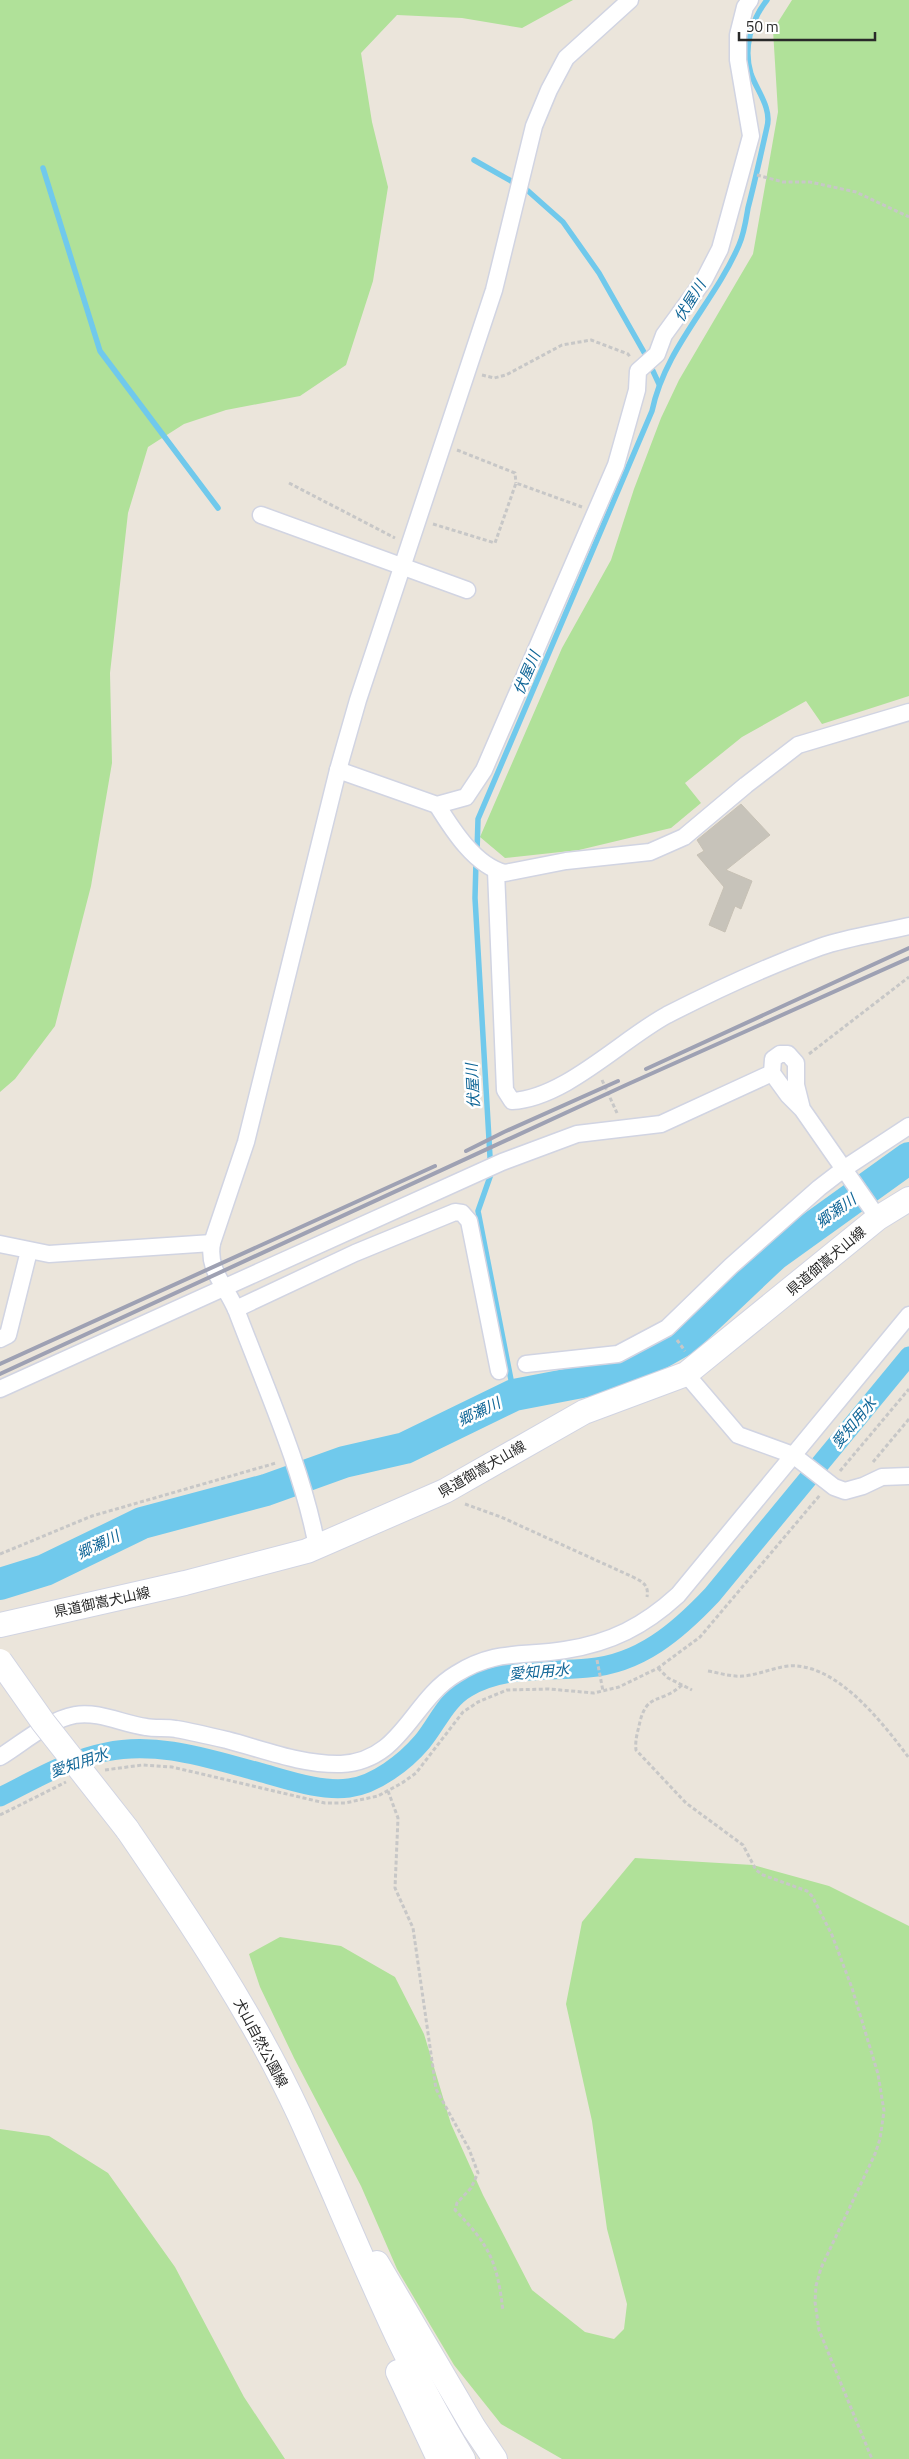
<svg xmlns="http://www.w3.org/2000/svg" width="909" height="2459" viewBox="0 0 909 2459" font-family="'Titillium Web','Noto Sans JP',sans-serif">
	<rect width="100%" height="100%" fill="#ebe5db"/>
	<g fill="#b0e199">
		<path d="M0,0H573L522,28L462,18L397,15L361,53L372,122L388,187L373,281L346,365L300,396L226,410L184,424L148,447L128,513L110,673L112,763L91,886L55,1026L15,1079L0,1092Z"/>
		<path d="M792,0H909V696L822,724L806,701L742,737L685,783L701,803L671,828L579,850L505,858L480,837L562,648L611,560L634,489L661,418L679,380L753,254L778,112L773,30Z"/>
		<path d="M635,1858L753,1865L829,1886L909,1926V2459H562L501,2424L454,2365L397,2269L361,2186L294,2058L260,1987L249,1954L280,1937L341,1946L395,1977L424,2034L451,2124L483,2195L532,2290L585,2332L614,2339L624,2329L627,2304L607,2229L592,2121L566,2004L582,1922Z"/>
		<path d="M0,2129L49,2136L108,2173L175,2267L244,2397L285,2459H0Z"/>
	</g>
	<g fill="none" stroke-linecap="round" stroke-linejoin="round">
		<g stroke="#70c9ec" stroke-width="5.5">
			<path d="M474,160L527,190L563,222L599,273L645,354L659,384"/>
			<path d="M43,168L100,351L218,508"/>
			<path d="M477,852L478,819L652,411C665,348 714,303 739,245C744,234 746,220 748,208C755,181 761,154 767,127C772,108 757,91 751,74C743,49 751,20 767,0"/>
			<path d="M476,861L475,898L491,1174L478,1211L514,1395"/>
		</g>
		<path stroke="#70c9ec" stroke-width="19" d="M0,1797C34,1780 69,1759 106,1752C158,1741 209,1759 259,1772C285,1779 321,1792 349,1788C375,1785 405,1762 422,1742C437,1724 446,1700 467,1688C504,1666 548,1672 588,1668C640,1664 678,1631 712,1595L909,1356"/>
		<path stroke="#70c9ec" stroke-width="32" d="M0,1584L45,1570L142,1523L266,1490L344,1462L405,1448L514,1395L623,1374L685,1339L774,1255L909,1158"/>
	</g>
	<path fill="#c7c3ba" stroke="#c7c1b5" d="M741,804L770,835L726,870L752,881L741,909L735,906L725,932L709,925L724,887L697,855L704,851L697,840Z"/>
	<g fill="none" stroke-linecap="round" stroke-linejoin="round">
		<g stroke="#d1d4e2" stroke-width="19">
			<g id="minor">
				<path d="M261,515L467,590"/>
				<path d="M338,770L437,805L466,797L484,770L616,465L637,390L638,371L657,354L664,335L704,280L720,249L751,136L738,60V35L745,7L750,0"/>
				<path d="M437,805C452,829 475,866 505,873L566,861L650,852L684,837L746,785L798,745L909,712"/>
				<path d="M496,871L505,1090L512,1101C565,1098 621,1040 667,1015C716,990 768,966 820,947C848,937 880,933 909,926"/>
				<path d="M802,1109L796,1085V1063L788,1054H780L773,1059L772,1073L788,1095L802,1109L878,1218"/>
				<path d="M0,1244L49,1254L212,1243"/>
				<path d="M236,1309L355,1253L455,1212L462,1213L469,1221L499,1371"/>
				<path d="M0,1339L8,1335L29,1251"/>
				<path d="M526,1364L618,1354L667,1328L731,1266L819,1188L845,1168L909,1126"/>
				<path d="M686,1374L738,1435L793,1455L834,1487L845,1491L863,1486L882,1477L909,1476"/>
				<path d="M0,1389L502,1162L577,1134L661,1124L772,1073"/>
				<path d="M317,1547C303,1470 265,1386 237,1312C227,1286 207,1272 212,1243L246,1142L338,770L358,700L494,290L534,126L549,90L566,58L630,0"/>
				<path d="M0,1757C23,1743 48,1720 75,1715C99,1711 123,1724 146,1727C155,1729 166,1727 176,1729C193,1732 210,1736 227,1740C265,1750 302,1765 341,1764C402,1761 411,1701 456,1674C496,1649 522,1657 565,1650C611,1643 644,1626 678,1595L909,1315"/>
			</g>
		</g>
		<g stroke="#d1d4e2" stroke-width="26">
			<g id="secondary">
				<path d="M0,1625L185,1583L307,1551L445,1491L584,1412L686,1374L878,1218L909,1199"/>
				<path d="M127,1829C190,1921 252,2013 299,2114C352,2230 396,2350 463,2459"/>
				<path d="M377,2263L474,2428L495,2459"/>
				<path d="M398,2372L439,2459"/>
			</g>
		</g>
		<g stroke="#c7c7c7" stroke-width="3" stroke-dasharray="4 2.5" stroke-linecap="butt">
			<path d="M757,175L783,182H810L856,192L909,217"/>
			<path d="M482,375L494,378L506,375L562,345L591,340L628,354L630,357"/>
			<path d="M457,450L515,473L516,483"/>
			<path d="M289,483L395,538"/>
			<path d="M433,524L495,543L516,483L582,507"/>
			<path d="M809,1054L909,977"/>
			<path d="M602,1080L617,1113"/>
			<path d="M677,1340L685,1351"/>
			<path d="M873,1462L909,1419"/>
			<path d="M840,1471L909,1389"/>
			<path d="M465,1504L501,1517L633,1577C643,1582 649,1585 647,1597"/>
			<path d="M0,1554L92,1516L276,1463"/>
			<path d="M597,1660L603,1691"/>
			<path d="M658,1668L668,1678L692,1690"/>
			<path d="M708,1671C720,1673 731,1677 743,1676C758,1675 772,1668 788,1666C836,1662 883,1723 909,1758"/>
			<path d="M682,1685C660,1705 646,1691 639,1726C637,1734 635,1741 636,1750L686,1803L743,1845L756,1870L763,1875L807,1891L812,1896L832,1935L852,1988L878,2074L884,2111L880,2139L875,2154L821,2268L816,2286L815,2302L819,2330L872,2459"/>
			<path d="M105,1770L142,1765L172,1767L325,1803H345L378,1796L402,1783L416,1773L463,1712L478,1702L507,1690L549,1689L594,1693L619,1687L658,1668L700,1637L820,1495"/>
			<path d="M388,1791L398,1818L395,1888L413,1928L436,2089L469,2149L478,2173L471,2188L457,2203L455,2210C490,2246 497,2261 503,2311"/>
			<path d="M0,1815L66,1782"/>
		</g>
		<use href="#minor" stroke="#fff" stroke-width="16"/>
		<use href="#secondary" stroke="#fff" stroke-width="24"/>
		<g stroke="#9ea1b3" stroke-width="4">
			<path d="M646,1069L909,948"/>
			<path d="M466,1151L504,1132L618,1081"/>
			<path d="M0,1364L435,1166"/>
			<path d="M0,1374L626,1085L909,958"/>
		</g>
		<g stroke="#d1d4e2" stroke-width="26" stroke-linecap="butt">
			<path id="secondary-bridge" d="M0,1661L43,1722L127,1829"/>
		</g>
		<use href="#secondary-bridge" stroke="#fff" stroke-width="24"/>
	</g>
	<g text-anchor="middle" stroke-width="5" stroke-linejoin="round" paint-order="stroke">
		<g font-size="14" fill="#292929" stroke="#fff">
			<text transform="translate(826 1261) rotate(-40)" y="5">県道御嵩犬山線</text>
			<text transform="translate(482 1469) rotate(-30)" y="5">県道御嵩犬山線</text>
			<text transform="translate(102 1602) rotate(-12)" y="5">県道御嵩犬山線</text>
			<text transform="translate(261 2043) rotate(62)" y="5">犬山自然公園線</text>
		</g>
		<g font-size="15" font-style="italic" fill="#106697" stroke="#fff">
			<text transform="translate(690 301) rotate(-58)" y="5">伏屋川</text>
			<text transform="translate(527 673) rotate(-67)" y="5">伏屋川</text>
			<text transform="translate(473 1086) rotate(-93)" y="5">伏屋川</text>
			<text transform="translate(836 1211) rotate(-36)" y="5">郷瀬川</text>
			<text transform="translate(479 1412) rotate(-26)" y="5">郷瀬川</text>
			<text transform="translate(854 1423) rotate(-50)" y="5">愛知用水</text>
			<text transform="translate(98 1545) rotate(-26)" y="5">郷瀬川</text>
			<text transform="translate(539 1672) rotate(-5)" y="5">愛知用水</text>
			<text transform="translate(79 1763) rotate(-19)" y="5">愛知用水</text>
		</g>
	</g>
	<path d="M739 32v8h136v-8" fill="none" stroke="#292929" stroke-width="2.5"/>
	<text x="746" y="32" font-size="15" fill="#292929" stroke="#ffffff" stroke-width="4" paint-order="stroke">50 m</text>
</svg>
